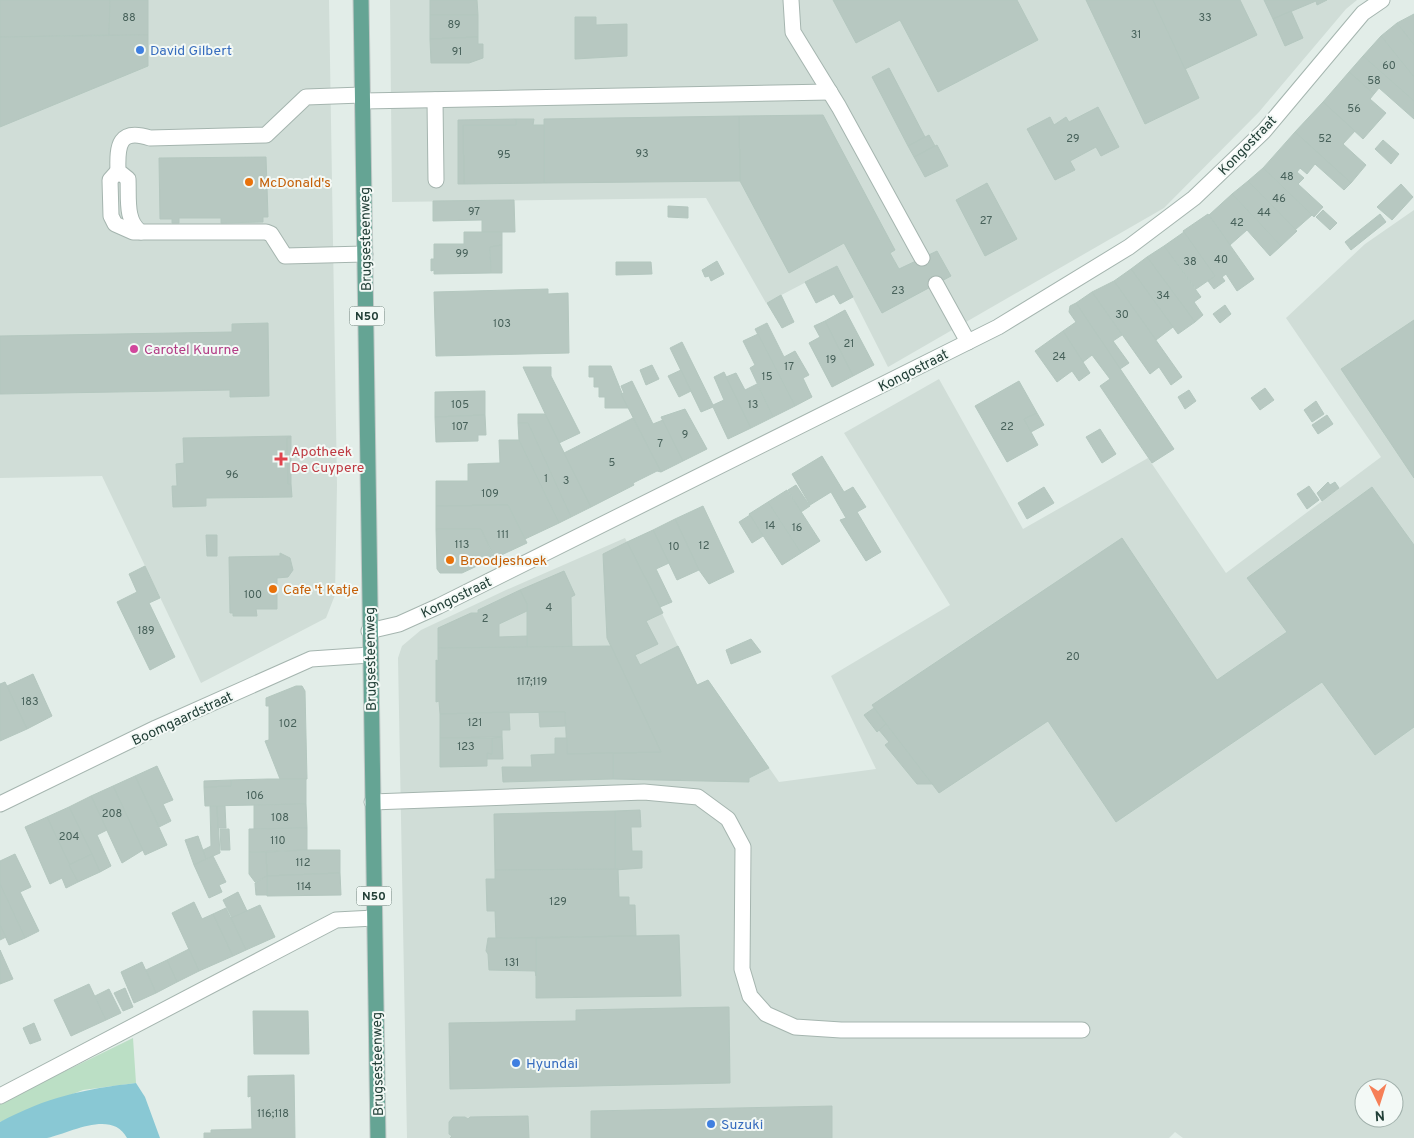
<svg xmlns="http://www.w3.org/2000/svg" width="1414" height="1138" viewBox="0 0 1414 1138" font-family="Overpass,sans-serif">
	<rect width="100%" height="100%" fill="#e2ede8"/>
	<g fill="#d0ddd7" fill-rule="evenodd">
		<path d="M0,0H329L337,485L335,595L326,618L201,683L102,476L0,478Z"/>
		<path d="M390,0H1357L1346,9L1259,112L1164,208L888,367L837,266L766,303L706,198L392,202Z"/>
		<path d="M1414,210V1138H1183L1175,1132L1169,1138H407L398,658L402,646L421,630L506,590L625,538L697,685L708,680L779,782L876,769L831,676L950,605L844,433L939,379L1023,529L1148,458L1226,573L1381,457L1286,318L1365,244ZM1364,1088H1394V1118H1364Z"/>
	</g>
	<path fill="#bbdfc5" d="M133,1038L136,1083L83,1090L0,1122V1103Z"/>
	<path fill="#89c8d4" d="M136,1083L145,1097L160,1138H127C112,1109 70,1133 47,1138C33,1138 15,1138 0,1138V1122C47,1097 84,1089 136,1083Z"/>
	<g fill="#b7c8c1" stroke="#b4c7bf">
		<path d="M0,0H110L109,35L0,37Z"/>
		<path d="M110,0H148V35H109Z"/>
		<path d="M430,0H477L478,15H430Z"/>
		<path d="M833,0H1017L1038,40L938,92L900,20L856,43Z"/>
		<path d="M1086,0H1153L1199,98L1145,124Z"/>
		<path d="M1153,0H1240L1257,35L1185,69Z"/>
		<path d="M1264,0H1327L1317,5L1316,1L1273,19Z"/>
		<path d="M1291,11L1303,38L1285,46L1273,19Z"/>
		<path d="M1414,14V45L1397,23Z"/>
		<path d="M430,15H478V37L430,39Z"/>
		<path d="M575,17H596V25L627,24V56L575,59Z"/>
		<path d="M1397,23L1414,45V77L1381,36Z"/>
		<path d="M148,35V66L0,127V37Z"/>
		<path d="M1381,36L1414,77V101L1363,56Z"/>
		<path d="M478,37V44H483V58L469,63H431L430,39Z"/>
		<path d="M1363,56L1414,101V119L1379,88L1374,94L1349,72Z"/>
		<path d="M889,68L925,137L908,146L872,77Z"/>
		<path d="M1349,72L1374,94L1370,99L1386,113L1363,139L1323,102Z"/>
		<path d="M1323,102L1355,131L1343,144L1366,165L1351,183L1295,132Z"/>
		<path d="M1098,107L1119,147L1101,156L1096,147L1070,161L1075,170L1055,180L1027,129L1050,117L1054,125L1066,117L1069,122Z"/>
		<path d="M823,115L895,250L890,253L899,269L937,251L951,276L882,313L844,243L789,273L740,181L739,116Z"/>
		<path d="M739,116L740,181L544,183V119Z"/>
		<path d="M516,119H534L533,125H544V183L464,184L463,125H516Z"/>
		<path d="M516,119V125H463L464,184H458V120Z"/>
		<path d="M1295,132L1351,183L1344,190L1315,164L1307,174L1300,168L1297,172L1304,178L1298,184L1323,207L1314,217L1263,168Z"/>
		<path d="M929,135L935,146L914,157L908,146Z"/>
		<path d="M1383,140L1399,154L1391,164L1375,149Z"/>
		<path d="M937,145L948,166L925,177L914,157Z"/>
		<path d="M266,157L268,217H263V222L221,223V218H179V223H172V219H160L159,158Z"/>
		<path d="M1263,168L1312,215L1295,230L1248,181Z"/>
		<path d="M1248,181L1297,231L1281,246L1232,194Z"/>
		<path d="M987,183L1017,239L985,256L956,200Z"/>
		<path d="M1401,184L1413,197L1392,220L1377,207Z"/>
		<path d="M1232,194L1281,246L1270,256L1247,230L1230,245L1209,215Z"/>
		<path d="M514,200L515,232H482V220L433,221V201Z"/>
		<path d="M668,206L688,207V218L668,217Z"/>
		<path d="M1323,210L1337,223L1330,230L1316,217Z"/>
		<path d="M1208,214L1254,279L1237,291L1226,274L1222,277L1225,281L1214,289L1208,281L1215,276L1183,231Z"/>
		<path d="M1380,214L1386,222L1351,250L1345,242Z"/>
		<path d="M464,232H502V245L490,247L491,273L434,274V270L431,271V259H434V244H464Z"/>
		<path d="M1184,232L1215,276L1196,289L1164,246Z"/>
		<path d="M502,245V273H491L490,247Z"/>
		<path d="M1164,246L1201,297L1194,302L1203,315L1195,322L1147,257Z"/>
		<path d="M1147,257L1195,322L1178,334L1131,269Z"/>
		<path d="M717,261L724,274L711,281L709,276L705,277L702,270Z"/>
		<path d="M616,262H651L652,274L616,275Z"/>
		<path d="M837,266L853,297L840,304L834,294L816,303L805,282Z"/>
		<path d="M1131,269L1173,327L1156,340L1114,281Z"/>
		<path d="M1114,281L1182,377L1171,385L1159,367L1150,374L1092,292Z"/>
		<path d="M548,289V294L568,293L569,353L436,356L434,292Z"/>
		<path d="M1092,292L1122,335L1113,341L1129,363L1120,369L1076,303Z"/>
		<path d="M781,295L794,322L782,328L767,303Z"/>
		<path d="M1076,303L1174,449L1152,463L1100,386L1110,379L1092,355L1083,362L1063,331L1076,322L1069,312L1070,306Z"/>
		<path d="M1225,305L1231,314L1220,323L1213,314Z"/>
		<path d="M845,310L874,365L853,376L825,321Z"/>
		<path d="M1414,320V478L1341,369Z"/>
		<path d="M825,321L853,376L832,387L809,343L820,337L814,326Z"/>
		<path d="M268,323L269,396L230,397V390L0,394V336L232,332V324Z"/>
		<path d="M767,323L784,357L795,351L809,375L803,378L812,397L795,406L755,329Z"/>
		<path d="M1063,331L1090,373L1079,381L1072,371L1057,382L1035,351Z"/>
		<path d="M758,334L795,406L773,417L750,368L755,365L743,341Z"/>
		<path d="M682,342L713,405L724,400L714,377L724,372L751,428L728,439L713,407L701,412L670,348Z"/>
		<path d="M652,365L659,379L646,385L640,370Z"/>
		<path d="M589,366H611L628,408H605V397H599V387H594V377H589Z"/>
		<path d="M523,367H551V376L580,433L559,443Z"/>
		<path d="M681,370L691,391L679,397L668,376Z"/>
		<path d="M736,373L745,390L757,384L773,417L751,428L726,377Z"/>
		<path d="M632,381L653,424L663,420L683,461L661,472L621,394L624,393L621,386Z"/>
		<path d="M1019,381L1037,413L1024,419L1038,445L1007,462L975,406Z"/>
		<path d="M1265,388L1274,400L1260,410L1251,398Z"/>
		<path d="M1189,390L1196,401L1185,409L1178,397Z"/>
		<path d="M485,391V415L435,417V392Z"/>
		<path d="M1316,401L1324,414L1312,422L1304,410Z"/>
		<path d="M685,409L707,449L683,461L661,417Z"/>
		<path d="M1037,413L1044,425L1031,432L1024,419Z"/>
		<path d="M518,414H545L591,507L571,517L528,423H518Z"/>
		<path d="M485,415L486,435H478V441L436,442L435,417Z"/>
		<path d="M1327,415L1333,424L1318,434L1312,425Z"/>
		<path d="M633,418L661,472L657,471L633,483L634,485L591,507L564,453Z"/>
		<path d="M518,423H528L571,517L559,523L519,440Z"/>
		<path d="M1100,429L1116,454L1102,463L1086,437Z"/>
		<path d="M291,436V438H287L288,484H291L292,497L206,498V506L173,507L172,486H177L176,464L184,463L183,438Z"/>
		<path d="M287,438H291V484H288Z"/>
		<path d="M499,440H519L559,523L525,539L508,505L436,506V481H468V464L500,463Z"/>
		<path d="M822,456L844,492L853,487L866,507L857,512L881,552L866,561L840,520L846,518L831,492L810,505L792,474Z"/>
		<path d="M1328,482L1330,485L1335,482L1339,488L1322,501L1317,493Z"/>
		<path d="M796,485L810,506L801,512L788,490Z"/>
		<path d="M1309,486L1319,500L1307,509L1297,494Z"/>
		<path d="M1044,487L1054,503L1027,519L1018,503Z"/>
		<path d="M1372,487L1414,545V727L1375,755L1322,682L1116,822L1048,721L939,793L872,705L1122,538L1217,680L1287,632L1247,578Z"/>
		<path d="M787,490L820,541L801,553L768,502Z"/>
		<path d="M768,502L801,553L782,565L749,514Z"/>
		<path d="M508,505L527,543L495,558L481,529H436V506Z"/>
		<path d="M703,506L734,572L709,584L699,570L675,519Z"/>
		<path d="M750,515L763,536L752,543L739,522Z"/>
		<path d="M675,519L699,570L677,580L653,530Z"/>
		<path d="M436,529H481L494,558L462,573H440L437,569Z"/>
		<path d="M653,530L669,563L656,569L672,602L660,607L627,542Z"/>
		<path d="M206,535H217V556H207Z"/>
		<path d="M627,542L663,613L646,621L658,644L635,655L640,665L678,646L697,685L708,680L769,768L749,778V782L613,779V753L661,752L607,638L603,554Z"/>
		<path d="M280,553L290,558L293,570L288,577L277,578V609H256L257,616H233V613H230L229,557L280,556Z"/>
		<path d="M145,566L160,598L149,603L175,657L150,670L117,602L137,592L129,574Z"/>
		<path d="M564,571L575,595L571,597L572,648L527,649V604L520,590Z"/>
		<path d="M520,590L527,604V611L499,624V637L527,636V649L438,648V628L471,613H478V610Z"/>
		<path d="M751,639L761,652L731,664L726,650Z"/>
		<path d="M611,646L661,752L567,754L565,712L440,714L439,701L436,702V660L438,661V648Z"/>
		<path d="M33,674L52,716L27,729L7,686Z"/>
		<path d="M5,682L27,729L0,741V684Z"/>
		<path d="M296,686H302L305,691L307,779H280L265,741L269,740V706H266V698Z"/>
		<path d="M874,708L886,724L877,732L864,715Z"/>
		<path d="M509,712L510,730H502V737L440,738V714Z"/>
		<path d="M539,712H565V726L540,727Z"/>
		<path d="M886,724L932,784H917L885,745L889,742L879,730Z"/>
		<path d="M502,737L503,759H487V753L492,754V738Z"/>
		<path d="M440,738H492V754L487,753V766L440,767Z"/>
		<path d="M555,738H567V754L613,753V779L503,782L502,767H532L531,755L555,754Z"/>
		<path d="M157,766L173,800L163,804L171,821L159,827L135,776Z"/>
		<path d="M135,776L167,845L145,855L113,786Z"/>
		<path d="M268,779H306V804L205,806L204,787L231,786V780Z"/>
		<path d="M231,780V786L204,787V781Z"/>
		<path d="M113,786L143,850L122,863L91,796Z"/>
		<path d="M91,796L107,830L97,835L111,866L100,872L69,807Z"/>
		<path d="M306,804L307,828L254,829V805Z"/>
		<path d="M210,806H217L220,853L206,859L203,850L211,846Z"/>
		<path d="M217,806H225L226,828H218Z"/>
		<path d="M69,807L92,854L69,865L47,817Z"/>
		<path d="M640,810L641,827H631L632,851H642V868L615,870V811Z"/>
		<path d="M615,811V870H495L494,814Z"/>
		<path d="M47,817L78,882L66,888L62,878L50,884L25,827Z"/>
		<path d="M307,828V850L249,852V829Z"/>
		<path d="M220,829H229L230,850H221Z"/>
		<path d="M198,836L206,859L194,865L185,840Z"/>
		<path d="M307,850H340V873L267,876L266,852Z"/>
		<path d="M249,852H266L267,876L255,882L249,874Z"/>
		<path d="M15,854L31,887L20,892L39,931L25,938L0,884V861Z"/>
		<path d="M92,854L100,872L78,882L69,865Z"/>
		<path d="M213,856L226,882L219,885L222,892L209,898L194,865Z"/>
		<path d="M618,869L619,897H629V905H635L636,936L496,938L495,911H487L486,879H495V870Z"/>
		<path d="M340,873L341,895L267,896V876Z"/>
		<path d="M267,876V895H256L255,883Z"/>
		<path d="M0,884L25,938L9,945L0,925Z"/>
		<path d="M238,892L247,911L232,918L223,900Z"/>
		<path d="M194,902L202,919L213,914L233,956L199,971L172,913Z"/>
		<path d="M260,905L275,937L246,950L231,918Z"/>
		<path d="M226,908L246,950L233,956L213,914Z"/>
		<path d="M0,925L6,937L0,940Z"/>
		<path d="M679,935L681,996L536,998V938Z"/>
		<path d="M488,938H536V976L535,971L489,970L488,954L486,951Z"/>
		<path d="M189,949L199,971L177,982L167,960Z"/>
		<path d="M0,950L13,979L0,984Z"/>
		<path d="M167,960L177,982L156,993L146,970Z"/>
		<path d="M142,962L156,993L134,1003L121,972Z"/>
		<path d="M89,984L106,1020L71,1036L54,1000Z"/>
		<path d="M125,988L133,1007L123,1011L114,993Z"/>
		<path d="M109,989L121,1013L106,1020L95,996Z"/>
		<path d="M729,1007L730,1083L450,1089L449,1023L576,1021V1010Z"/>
		<path d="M253,1011H308L309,1054H254Z"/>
		<path d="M34,1023L41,1040L30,1044L23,1028Z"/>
		<path d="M294,1075L295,1138H204V1133H211V1130L252,1129L251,1096L248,1097V1076Z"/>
		<path d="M832,1106V1138H591V1111Z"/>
		<path d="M528,1116L529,1138H450L452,1136L449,1134V1122L453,1117H465L468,1119L470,1117Z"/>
	</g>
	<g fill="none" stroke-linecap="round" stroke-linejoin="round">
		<g stroke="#a5b5af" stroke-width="17">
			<g id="service">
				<path d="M791,0L793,32L839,107L922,258"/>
				<path d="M362,95L306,97L266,135L150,138C119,128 117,145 118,171L128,179C129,197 125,222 141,232H266L271,234L285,256L365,254"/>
				<path d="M435,100L436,180"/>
				<path d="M363,101L830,92"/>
				<path d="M118,171L110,180L111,216L115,224L133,232H141"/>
				<path d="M936,284L968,342"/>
				<path d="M372,802L644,792L698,797L728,819L743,847L742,969L750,996L766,1014L795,1027L841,1030H1082"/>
				<path d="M0,1096L336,920L374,918"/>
			</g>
		</g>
		<g stroke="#a5b5af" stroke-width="17">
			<g id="minor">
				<path d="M369,631L399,624L439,606L998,327L1129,247L1194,198L1264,131L1363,13L1382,0"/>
				<path d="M0,804L156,728L311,659L370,655"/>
			</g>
		</g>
		<g stroke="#c1c9c7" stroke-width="17">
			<path id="primary" d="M361,0L378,1138"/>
		</g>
		<use href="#service" stroke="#fff" stroke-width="15"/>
		<use href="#minor" stroke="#fff" stroke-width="15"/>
		<use href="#primary" stroke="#65a494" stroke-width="15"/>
	</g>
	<g fill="#3f7fe0" stroke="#f3f9f6" stroke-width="2">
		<circle cx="140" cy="50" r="5"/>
		<circle cx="516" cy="1063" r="5"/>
		<circle cx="711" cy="1124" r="5"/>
	</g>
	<g fill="#e8710a" stroke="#f3f9f6" stroke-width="2">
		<circle cx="249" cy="182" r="5"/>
		<circle cx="450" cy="560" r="5"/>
		<circle cx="273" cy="589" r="5"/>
	</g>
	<circle fill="#d1479c" stroke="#f3f9f6" stroke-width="2" cx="134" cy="349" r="5"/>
	<path fill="#e0444e" stroke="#f3f9f6" stroke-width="2" d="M278.5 451.5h5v5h5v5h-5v5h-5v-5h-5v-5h5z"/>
	<g text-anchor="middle" stroke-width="4" stroke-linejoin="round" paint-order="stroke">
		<g font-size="11" fill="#47615a">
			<text x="129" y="21">88</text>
			<text x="1205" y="21">33</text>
			<text x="454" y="28">89</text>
			<text x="1136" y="38">31</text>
			<text x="457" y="55">91</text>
			<text x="1389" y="69">60</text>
			<text x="1374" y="84">58</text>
			<text x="1354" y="112">56</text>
			<text x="1073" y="142">29</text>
			<text x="1325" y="142">52</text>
			<text x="642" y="157">93</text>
			<text x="504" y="158">95</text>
			<text x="1287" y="180">48</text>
			<text x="1279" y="202">46</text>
			<text x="474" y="215">97</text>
			<text x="1264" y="216">44</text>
			<text x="986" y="224">27</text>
			<text x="1237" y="226">42</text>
			<text x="462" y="257">99</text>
			<text x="1221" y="263">40</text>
			<text x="1190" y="265">38</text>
			<text x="898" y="294">23</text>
			<text x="1163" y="299">34</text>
			<text x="1122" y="318">30</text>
			<text x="502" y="327">103</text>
			<text x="849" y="347">21</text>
			<text x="1059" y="360">24</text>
			<text x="831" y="363">19</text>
			<text x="789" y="370">17</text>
			<text x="767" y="380">15</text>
			<text x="460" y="408">105</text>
			<text x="753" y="408">13</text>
			<text x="460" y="430">107</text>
			<text x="1007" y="430">22</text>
			<text x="685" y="438">9</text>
			<text x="660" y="447">7</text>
			<text x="612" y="466">5</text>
			<text x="232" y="478">96</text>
			<text x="546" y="482">1</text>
			<text x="566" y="484">3</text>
			<text x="490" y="497">109</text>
			<text x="770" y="529">14</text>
			<text x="797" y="531">16</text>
			<text x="503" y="538">111</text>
			<text x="462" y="548">113</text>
			<text x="704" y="549">12</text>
			<text x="674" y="550">10</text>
			<text x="253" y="598">100</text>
			<text x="549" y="611">4</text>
			<text x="485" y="622">2</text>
			<text x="146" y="634">189</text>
			<text x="1073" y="660">20</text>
			<text x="532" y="685">117;119</text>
			<text x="30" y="705">183</text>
			<text x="475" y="726">121</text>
			<text x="288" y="727">102</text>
			<text x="466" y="750">123</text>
			<text x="255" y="799">106</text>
			<text x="112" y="817">208</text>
			<text x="280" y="821">108</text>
			<text x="69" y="840">204</text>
			<text x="278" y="844">110</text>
			<text x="303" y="866">112</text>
			<text x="304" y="890">114</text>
			<text x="558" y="905">129</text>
			<text x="512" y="966">131</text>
			<text x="273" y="1117">116;118</text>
		</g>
		<g fill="#f3f9f6" stroke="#617770" stroke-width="1">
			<rect x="349.5" y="306.5" width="35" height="19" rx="4"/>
			<rect x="356.5" y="886.5" width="35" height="19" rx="4"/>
		</g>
		<g font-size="12" font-weight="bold" fill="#223f37">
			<text x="367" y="320">N50</text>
			<text x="374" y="900">N50</text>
		</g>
		<g font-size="14" fill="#366cbe" stroke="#f3f9f6" text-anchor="start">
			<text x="150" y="55">David Gilbert</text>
			<text x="526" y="1068">Hyundai</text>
			<text x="721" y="1129">Suzuki</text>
		</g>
		<g font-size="14" fill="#223f37" stroke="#f3f9f6">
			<text transform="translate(1247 145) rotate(-46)" y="5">Kongostraat</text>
			<text transform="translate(365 239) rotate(-91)" y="5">Brugsesteenweg</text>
			<text transform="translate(913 370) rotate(-27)" y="5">Kongostraat</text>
			<text transform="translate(456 597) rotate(-26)" y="5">Kongostraat</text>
			<text transform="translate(370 659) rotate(-91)" y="5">Brugsesteenweg</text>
			<text transform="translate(182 718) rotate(-25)" y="5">Boomgaardstraat</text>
			<text transform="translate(377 1064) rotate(-91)" y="5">Brugsesteenweg</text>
		</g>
		<g font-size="14" fill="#c56008" stroke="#f3f9f6" text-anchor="start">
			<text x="259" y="187">McDonald's</text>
			<text x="460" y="565">Broodjeshoek</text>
			<text x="283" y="594">Cafe 't Katje</text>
		</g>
		<g font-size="14" fill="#b23c85" stroke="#f3f9f6" text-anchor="start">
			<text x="144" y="354">Carotel Kuurne</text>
		</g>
		<g font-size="14" fill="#be3a42" stroke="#f3f9f6" text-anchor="start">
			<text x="291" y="456">Apotheek<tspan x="291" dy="16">De Cuypere</tspan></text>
		</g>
	</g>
	<g transform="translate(1379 1103) rotate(176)"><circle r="24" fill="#f3f9f6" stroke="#9fafaa"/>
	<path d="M0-4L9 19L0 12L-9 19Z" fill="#f67f57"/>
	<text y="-8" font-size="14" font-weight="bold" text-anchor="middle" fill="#223f37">N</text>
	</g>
</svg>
